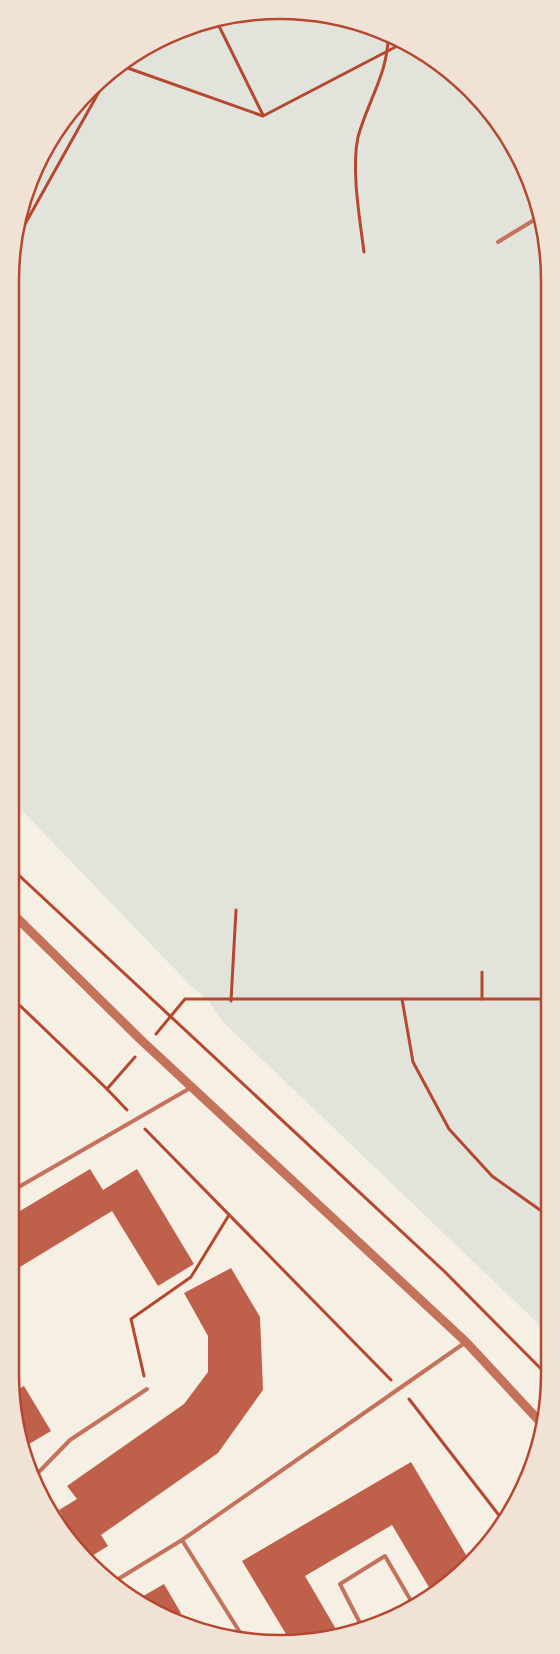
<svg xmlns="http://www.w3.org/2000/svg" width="560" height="1654" viewBox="0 0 560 1654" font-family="Lato,sans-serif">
	<rect width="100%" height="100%" fill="#f6efe4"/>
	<path fill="#e2e4dc" d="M244,12L350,19L415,46L483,102L522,161L548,244L550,1335L223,1022L209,1001L189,984L10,798V280L19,210L66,116L145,46Z"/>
	<g fill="#bf614a">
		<path d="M90,1169L103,1190L137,1169L194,1264L158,1286L112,1211L10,1273V1217Z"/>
		<path d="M231,1268L260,1317L263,1390L218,1453L101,1535L108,1546L87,1559L77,1552L57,1519L62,1515L59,1510L77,1499L67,1486L184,1404L208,1372V1336L184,1293Z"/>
		<path d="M24,1386L51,1431L24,1447L13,1392Z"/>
		<path d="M411,1462L469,1560L451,1578L430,1589L392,1525L305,1576L340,1636L289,1639L242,1561Z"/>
		<path d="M164,1584L181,1613L171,1619L160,1616L138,1599Z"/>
	</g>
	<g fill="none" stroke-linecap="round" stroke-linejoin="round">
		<g stroke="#b5482f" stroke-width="3">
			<path d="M217,22L263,115"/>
			<path d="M122,66L263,116L405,42"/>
			<path d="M15,242L105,81"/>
			<path d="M364,252C360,220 351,169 358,137C367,103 389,71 388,35"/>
			<path d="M10,867L444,1271L550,1378"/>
			<path d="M10,996L107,1089L135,1057"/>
			<path d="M402,999L413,1062L449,1129L492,1176L550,1217"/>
			<path d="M482,999V972"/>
			<path d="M231,1001L236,910"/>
			<path d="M156,1034L185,999H549"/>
			<path d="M107,1089L127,1110"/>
			<path d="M145,1129L391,1380"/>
			<path d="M144,1376L131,1319L191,1277L229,1215"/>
			<path d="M409,1399L505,1523"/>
		</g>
		<g stroke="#c5725c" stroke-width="4">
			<path d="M498,242L539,217"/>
			<path d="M10,1192L192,1087"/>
			<path d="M32,1479L70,1440L147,1389"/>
			<path d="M182,1540L246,1642"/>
			<path d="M115,1581L182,1540L466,1342"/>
			<path d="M363,1629L340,1584L385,1556L414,1606"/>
		</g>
		<path stroke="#c5725c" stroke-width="9" d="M10,911L141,1040L466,1342L543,1425"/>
	</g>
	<path d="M0 0H560V1654H0ZM280 19H280A261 261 0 0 1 541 280V1374A261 261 0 0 1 280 1635H280A261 261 0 0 1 19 1374V280A261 261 0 0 1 280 19Z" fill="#f1e2d6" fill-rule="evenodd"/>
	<path fill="none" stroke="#b5482f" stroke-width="2.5" d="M280 19H280A261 261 0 0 1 541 280V1374A261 261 0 0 1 280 1635H280A261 261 0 0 1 19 1374V280A261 261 0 0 1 280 19Z"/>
</svg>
